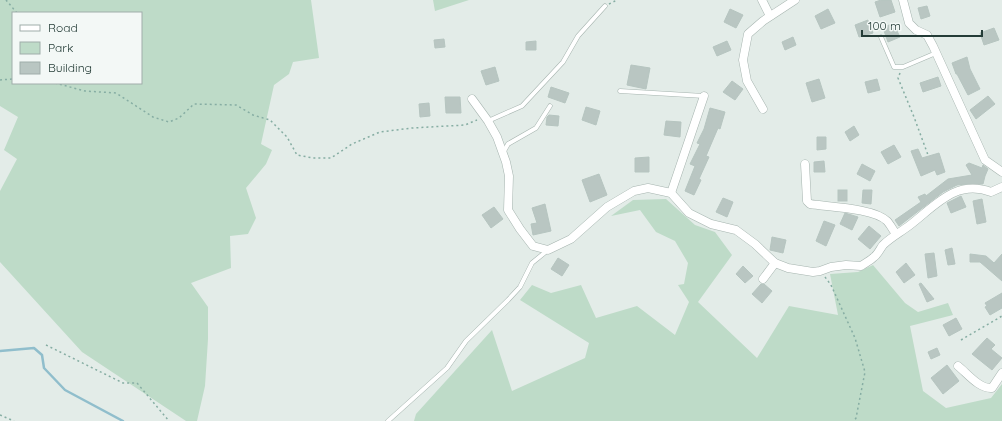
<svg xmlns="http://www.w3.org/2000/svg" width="1002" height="421" viewBox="0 0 1002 421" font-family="Quicksand,sans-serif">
	<rect width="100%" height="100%" fill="#e3ece8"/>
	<g fill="#bedbc8" fill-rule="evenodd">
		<path d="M0,0H311L319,58L293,62L289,74L274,85L261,144L272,150L266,164L246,188L256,218L248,234L230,236L231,268L191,283L208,307V339L205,386L197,421H186L82,352L0,262V191L17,159L4,150L18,117L0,106ZM13,13H141V83H13Z"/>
		<path d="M433,0H469L435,11Z"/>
		<path d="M666,199L695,225L715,232L732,255L698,302L757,358L789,306L838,315L830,274L858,272L873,265L905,303L918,312L948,303L953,315L910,326L923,391L946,408L991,398L1002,384V421H414L416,414L492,330L512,391L585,358L589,343L520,300L532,285L551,293L581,285L596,318L637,306L675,335L689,302L678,285L684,284L688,263L675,241L656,232L640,210L611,216L633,200Z"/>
	</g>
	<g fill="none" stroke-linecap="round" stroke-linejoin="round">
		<path stroke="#90becc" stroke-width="2.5" d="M0,351L34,348L42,355L44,368L65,390L123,421"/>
	</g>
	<g fill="#b9c6c2" stroke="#b6c5c0">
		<path d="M881,0H891L895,12L880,17L875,2Z"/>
		<path d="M927,6L930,16L921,19L918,8Z"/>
		<path d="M730,9L743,15L736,28L724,22Z"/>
		<path d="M828,9L835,23L821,29L815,16Z"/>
		<path d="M868,20L873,33L859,37L855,25Z"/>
		<path d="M893,23L900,37L888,42L883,28Z"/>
		<path d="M994,28L999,40L984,45L980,33Z"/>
		<path d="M793,37L796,45L785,50L782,42Z"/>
		<path d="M444,39L445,47L435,48L434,40Z"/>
		<path d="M536,41V50H526V42Z"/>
		<path d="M727,41L731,50L717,56L713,47Z"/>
		<path d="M967,57L970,69L980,89L968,95L957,74H956L952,63Z"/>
		<path d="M631,65L650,68L646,89L627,85Z"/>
		<path d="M495,67L499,81L486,85L481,71Z"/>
		<path d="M938,77L941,86L923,92L920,83Z"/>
		<path d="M819,79L825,98L812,102L806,83Z"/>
		<path d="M877,79L880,90L868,93L865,82Z"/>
		<path d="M732,81L743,89L735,100L723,92Z"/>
		<path d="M551,87L569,93L565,103L548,97Z"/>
		<path d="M988,96L995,104L976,119L970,110Z"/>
		<path d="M445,97H460L461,113H446Z"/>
		<path d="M429,103L430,116L420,117L419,104Z"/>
		<path d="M586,107L600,111L596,125L582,120Z"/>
		<path d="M710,108L725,112L720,129L718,128L706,156L709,157L699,179L701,180L694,195L685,191L695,166L690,164L700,144L697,143L704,129Z"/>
		<path d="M549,115L559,116L558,126L546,125L547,117Z"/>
		<path d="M666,121L681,122L680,137L664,135Z"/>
		<path d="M854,126L859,135L850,141L845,132Z"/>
		<path d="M817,137H826V149L817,150Z"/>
		<path d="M894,145L901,157L888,164L881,152Z"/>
		<path d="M918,149L922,158L939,153L945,172L937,175L935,170L921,176L911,151Z"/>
		<path d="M649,157V172H635V158Z"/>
		<path d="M824,161L825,172H814V162Z"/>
		<path d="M969,163L982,168L983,165L988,169L985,176L983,184H966L957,185L943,192L899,226L895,220L921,202L918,197L925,194L926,196L948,179L972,175L966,165Z"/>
		<path d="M862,164L875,171L870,181L857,174Z"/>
		<path d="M599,174L607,195L590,202L582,180Z"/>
		<rect x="838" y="190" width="9" height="11"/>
		<path d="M863,190H872L871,204L862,203Z"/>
		<path d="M961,196L966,207L951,213L947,203Z"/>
		<path d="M723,198L733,202L727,217L716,212Z"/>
		<path d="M982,199L986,222L977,224L973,201Z"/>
		<path d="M545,204L551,231L533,235L531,224L537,223L532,208Z"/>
		<path d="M494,207L503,219L491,228L482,215Z"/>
		<path d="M845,213L858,217L852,230L840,224Z"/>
		<path d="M824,221L835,225L826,246L816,241Z"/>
		<path d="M869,226L881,236L870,249L858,239Z"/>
		<path d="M772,237L786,240L783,253L770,250Z"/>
		<path d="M952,248L955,264L948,265L945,250Z"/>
		<path d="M934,253L937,276L928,278L925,254Z"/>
		<path d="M970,254L986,256L994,263L1002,254V281L980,262H970Z"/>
		<path d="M558,258L569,265L562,276L551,269Z"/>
		<path d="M906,263L915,275L904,283L896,272Z"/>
		<path d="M743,266L753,276L745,283L736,274Z"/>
		<path d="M921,283L934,299L927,302L919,284Z"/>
		<path d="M761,284H764L772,291L762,303L752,294Z"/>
		<path d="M1002,293V308L990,315L985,307L987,306L985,303Z"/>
		<path d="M956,318L962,329L949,336L943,325Z"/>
		<path d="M987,338L995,345L991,349L1002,358L992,370L972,354Z"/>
		<path d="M937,348L940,355L931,359L928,352Z"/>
		<path d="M947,365L959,381L943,394L931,378Z"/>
	</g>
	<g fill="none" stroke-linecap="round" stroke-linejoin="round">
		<g stroke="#a6b4af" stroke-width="5">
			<g id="service">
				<path d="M881,37L894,67H903L936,53"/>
				<path d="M620,91L704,96"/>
				<path d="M488,121L522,106L563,62L578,36L605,6"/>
				<path d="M503,153L508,144L536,128L550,106"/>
				<path d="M388,421L447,368L466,341L508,300L520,287L532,263L548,250"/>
			</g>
		</g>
		<g stroke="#a6b4af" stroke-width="9">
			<g id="minor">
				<path d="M762,0L770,16"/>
				<path d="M903,0L909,23L916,30L927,35L933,46L985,160L1002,172"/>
				<path d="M472,99L488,121L497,137L506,162L509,176L508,210L520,229L533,246L548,250L571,239L607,207L634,191L648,188L671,193L689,213L711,224L736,230L755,244L775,263L788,268L813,272L820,271L831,267L846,265L861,266C865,263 870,261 874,257C878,254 880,249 883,245C891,237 901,232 910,225C936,205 956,179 991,192L1002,187"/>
				<path d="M763,109L747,81L743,60L748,34L763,21L795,0"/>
				<path d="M805,164L807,201L810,204C829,207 874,208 887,221C890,224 893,230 896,234"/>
				<path d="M671,193L704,96"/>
				<path d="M763,279L775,263"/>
				<path d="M958,366C967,373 979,389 992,388L1002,373"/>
			</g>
		</g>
		<g stroke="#86ada3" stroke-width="1.5" stroke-dasharray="2 3" stroke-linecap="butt">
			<path d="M6,0L17,13"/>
			<path d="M609,4L617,0"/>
			<path d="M900,73L898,78L914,117L928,155"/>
			<path d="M0,80L13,79"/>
			<path d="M55,83L85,91L116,93L153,117L169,122L179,118L194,104L236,105L253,115L270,120L287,137L297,155L313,158H331L352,144L380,132L412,128L465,125L477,120"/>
			<path d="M825,277L831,285L855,338L865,372L856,418L854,421"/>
			<path d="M961,340L1002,316"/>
			<path d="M46,345L123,383H137L169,421"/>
			<path d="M0,415L14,421"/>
		</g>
		<use href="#service" stroke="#fff" stroke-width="4"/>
		<use href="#minor" stroke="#fff" stroke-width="8"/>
	</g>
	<rect x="12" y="12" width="130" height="72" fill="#f3f8f6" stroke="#a0adaa"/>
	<rect x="20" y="25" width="20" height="6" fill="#ffffff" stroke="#a0adaa"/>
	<text x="48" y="32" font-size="12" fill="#243c37">Road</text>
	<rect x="20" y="42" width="20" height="12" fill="#bedbc8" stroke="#a0adaa"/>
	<text x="48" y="52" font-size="12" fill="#243c37">Park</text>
	<rect x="20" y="62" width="20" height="12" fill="#b9c6c2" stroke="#a0adaa"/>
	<text x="48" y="72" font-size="12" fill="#243c37">Building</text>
	<path d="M862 30v6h120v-6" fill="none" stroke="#243c37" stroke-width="2"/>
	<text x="868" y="30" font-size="12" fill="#243c37" stroke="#f3f8f6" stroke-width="3" paint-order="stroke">100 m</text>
</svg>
